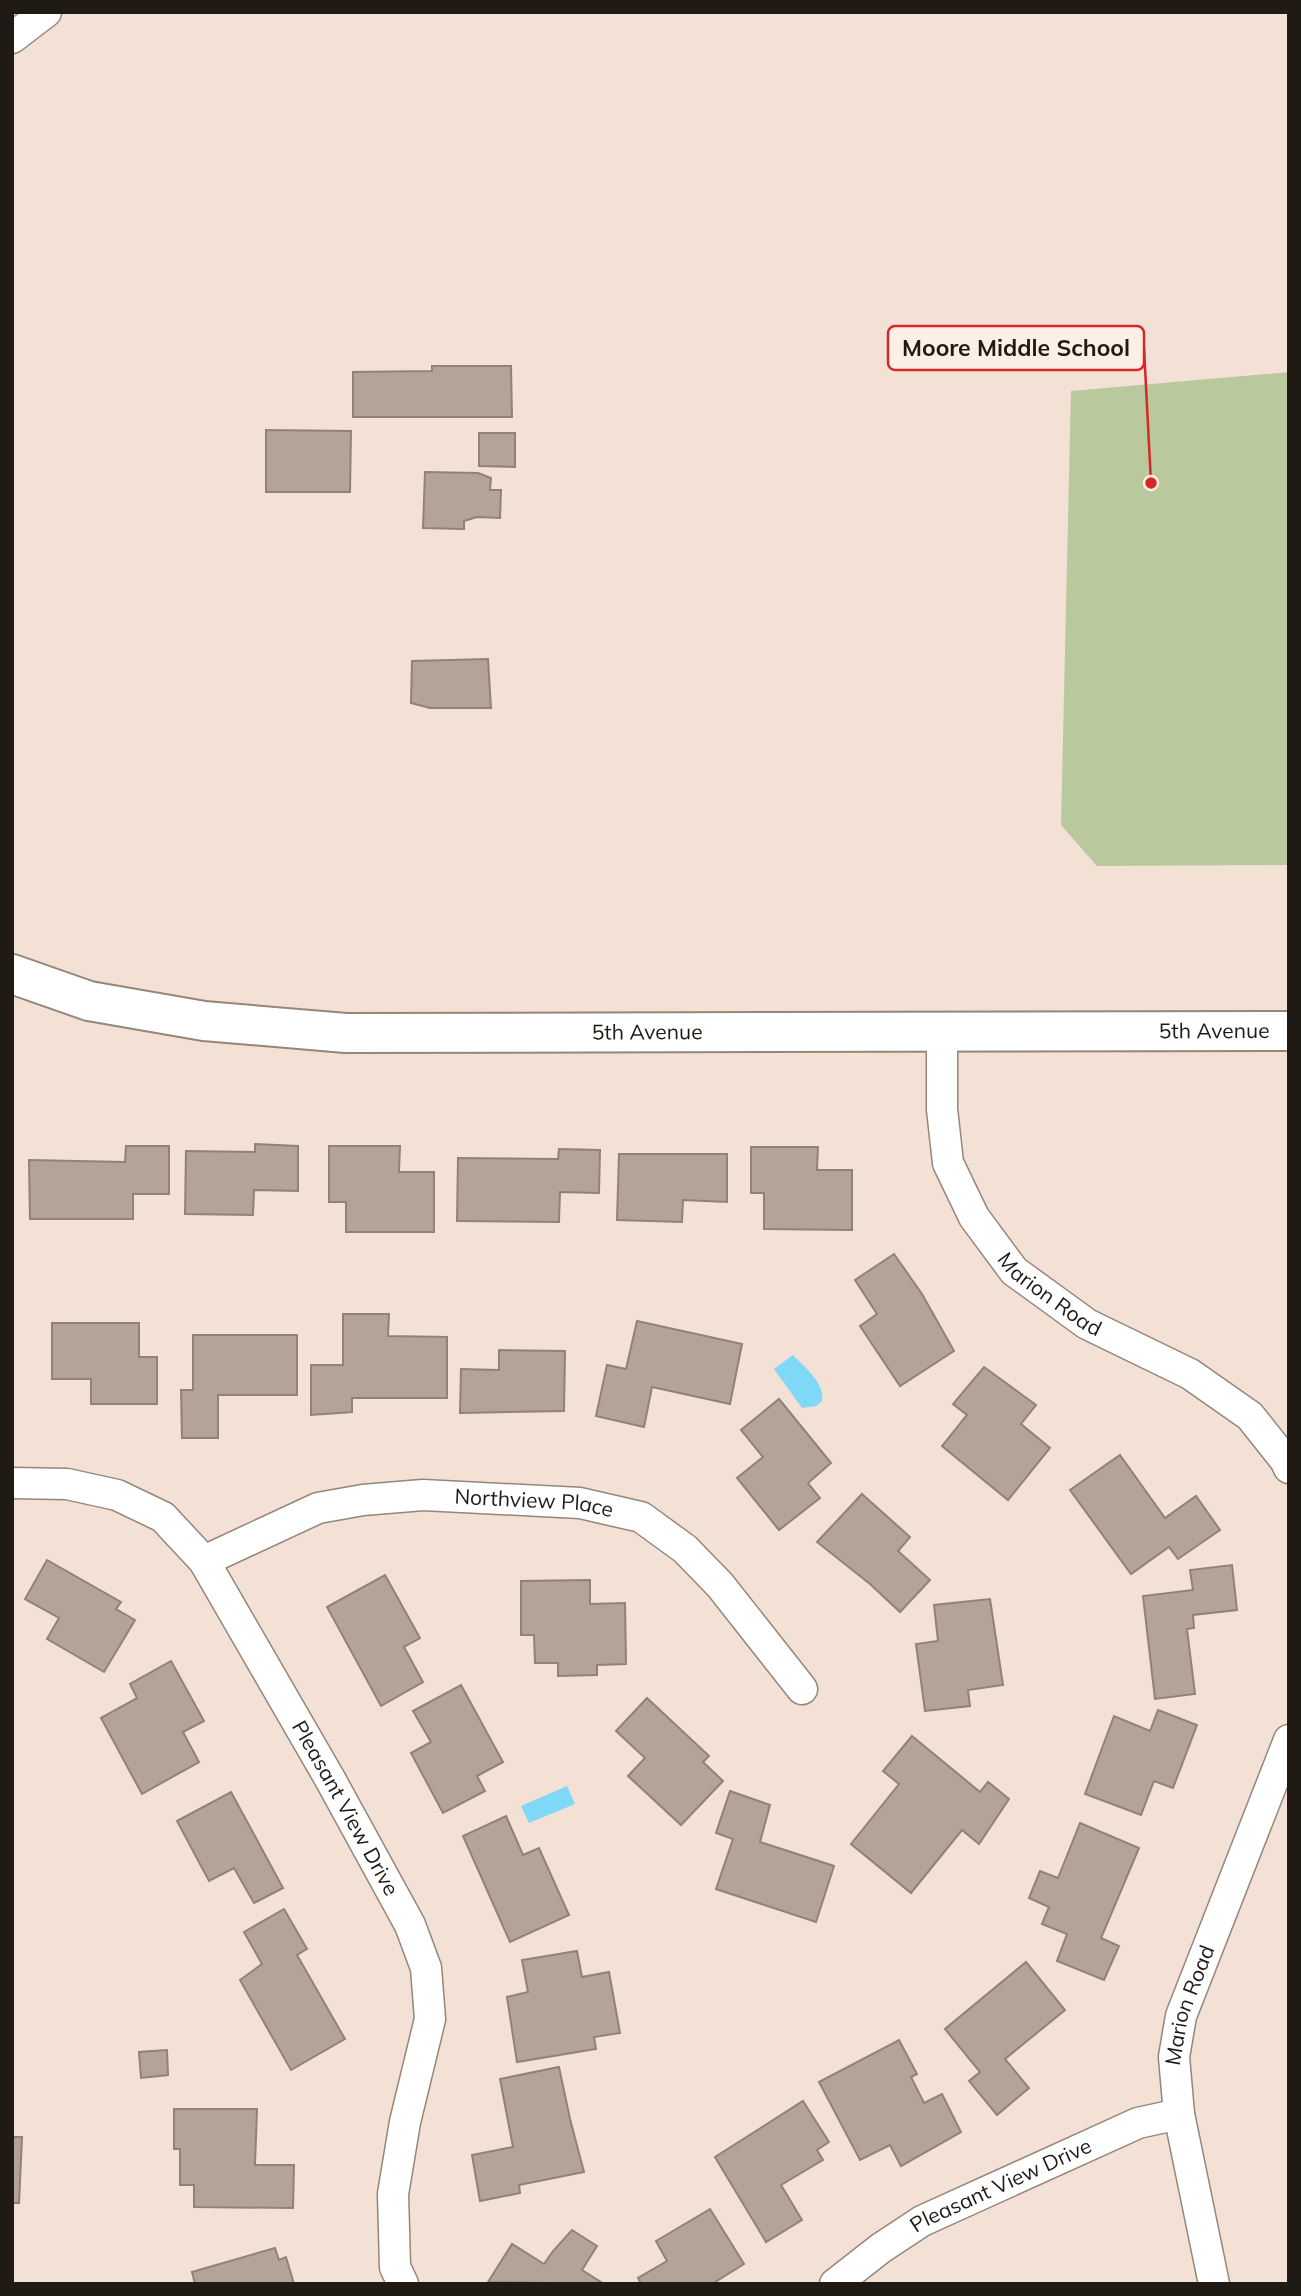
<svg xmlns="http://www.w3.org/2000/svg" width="1301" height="2296" viewBox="0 0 1301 2296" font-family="Mulish,sans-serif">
	<rect width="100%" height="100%" fill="#f2e1d4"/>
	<path fill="#bac89d" d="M1289,372V865L1097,866L1061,825L1071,391Z"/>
	<g fill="#7fd8f6">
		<path d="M793,1355C804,1367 826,1384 822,1401L816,1406L802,1408L774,1369Z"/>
		<path d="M567,1786L575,1804L529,1823L521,1806Z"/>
	</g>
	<g fill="#b4a498" stroke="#918276" stroke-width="2">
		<path d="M432,366H511L512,417H353V372L432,371Z"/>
		<path d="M266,430L351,431L350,492H266Z"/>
		<path d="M479,433H515V467L479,466Z"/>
		<path d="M425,472L478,473L491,478L490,490H501L500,518L477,517L464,521V529L423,528Z"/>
		<path d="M488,659L491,708H430L411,703L412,661Z"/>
		<path d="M255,1144L298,1146V1191L254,1190L253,1215L185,1214L186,1151L255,1152Z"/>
		<path d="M126,1146H169V1194H133V1219H30L29,1160L125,1162Z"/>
		<path d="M329,1146H400L399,1172H434V1232H346V1202H329Z"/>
		<path d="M751,1147H818L817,1170H852V1230L764,1229V1193H751Z"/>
		<path d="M559,1149L600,1150L599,1193L560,1192L559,1222L457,1221L458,1158L558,1159Z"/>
		<path d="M619,1154H727V1202L683,1200L682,1222L617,1220Z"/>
		<path d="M894,1254L922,1294L954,1351L900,1386L860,1326L877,1314L855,1280Z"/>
		<path d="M343,1314H389L388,1336L447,1337V1398H352V1412L311,1415V1365H343Z"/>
		<path d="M637,1321L742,1344L730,1404L652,1387L644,1427L596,1416L607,1365L626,1369Z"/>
		<path d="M52,1323H139V1357H157V1404H91V1379H52Z"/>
		<path d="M193,1335H297V1395H218V1438H182L181,1390H193Z"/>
		<path d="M499,1350L565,1351L564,1411L460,1413L461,1369L499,1370Z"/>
		<path d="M984,1367L1036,1405L1021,1424L1050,1448L1008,1500L942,1446L967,1415L953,1404Z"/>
		<path d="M779,1399L831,1463L808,1483L820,1498L779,1530L737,1478L763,1457L741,1430Z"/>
		<path d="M1120,1455L1165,1518L1196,1496L1220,1530L1178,1559L1169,1547L1131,1574L1070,1490Z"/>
		<path d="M862,1494L910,1537L898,1551L930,1580L900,1612L870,1584L817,1542Z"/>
		<path d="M47,1560L121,1602L116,1609L135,1620L104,1672L47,1639L59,1618L25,1599Z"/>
		<path d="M1232,1565L1237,1610L1193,1615L1194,1628L1187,1629L1195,1694L1155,1699L1143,1596L1193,1590L1190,1570Z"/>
		<path d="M385,1575L420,1638L404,1647L423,1682L381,1706L327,1607Z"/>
		<path d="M590,1580V1604L625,1603L626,1664L597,1665V1675L558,1676V1663H535L534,1635H521V1581Z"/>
		<path d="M990,1599L1003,1685L968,1690L970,1706L925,1711L916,1644L938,1641L934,1605Z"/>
		<path d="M171,1661L204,1721L183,1732L199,1762L142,1794L101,1718L137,1698L130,1684Z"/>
		<path d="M461,1685L503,1762L477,1776L485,1791L443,1813L411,1753L431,1742L413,1711Z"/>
		<path d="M647,1698L709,1756L703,1762L723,1781L681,1825L628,1776L645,1758L616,1731Z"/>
		<path d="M1158,1710L1197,1725L1173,1788L1154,1781L1141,1815L1085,1794L1114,1716L1150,1731Z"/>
		<path d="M912,1736L980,1792L988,1782L1009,1799L979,1844L962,1830L911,1893L851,1844L899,1784L883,1771Z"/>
		<path d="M730,1791L770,1805L760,1842L834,1866L816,1922L716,1889L733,1839L716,1833Z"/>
		<path d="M231,1792L283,1888L254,1903L234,1868L209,1881L177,1821Z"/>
		<path d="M506,1816L523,1855L539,1848L569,1915L510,1942L463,1836Z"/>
		<path d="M1080,1823L1139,1848L1101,1938L1119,1946L1104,1980L1057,1961L1067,1934L1042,1924L1049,1907L1029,1898L1040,1871L1058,1878Z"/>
		<path d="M284,1909L307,1949L297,1955L345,2039L291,2070L240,1980L262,1964L244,1932Z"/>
		<path d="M577,1951L582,1977L609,1972L620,2033L594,2037L596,2049L517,2062L507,1997L528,1992L522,1960Z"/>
		<path d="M1026,1962L1065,2010L1005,2059L1029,2088L997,2115L969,2081L980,2072L945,2029Z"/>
		<path d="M899,2040L917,2074L911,2077L924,2103L942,2094L961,2132L901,2166L890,2145L860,2160L819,2082Z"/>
		<path d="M167,2050L168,2075L141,2078L139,2052Z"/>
		<path d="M559,2067L570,2119L584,2172L519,2185L520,2193L480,2201L472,2155L513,2147L500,2079Z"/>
		<path d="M803,2101L829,2142L817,2150L823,2160L781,2185L802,2220L766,2242L715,2157Z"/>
		<path d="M174,2109H257L255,2165H294L293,2208L194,2207V2185H180V2149H174Z"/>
		<path d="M12,2137H22L19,2203H12Z"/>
		<path d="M710,2209L744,2264L712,2284H641L638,2278L667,2261L656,2241Z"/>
		<path d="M572,2230L597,2246L582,2270L604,2284L488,2282L512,2244L544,2264L553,2251Z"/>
		<path d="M275,2248L279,2260L286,2257L294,2284H195L192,2272Z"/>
	</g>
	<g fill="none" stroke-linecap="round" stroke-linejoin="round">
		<g stroke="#96867a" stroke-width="33">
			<g id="minor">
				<path d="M12,38L46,12"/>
				<path id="s1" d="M942,1032V1109L948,1163L974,1217L1014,1271L1087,1324L1190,1374L1250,1416L1285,1460L1289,1468"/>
				<path id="s2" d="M12,1483L67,1484L117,1495L163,1517L204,1561L330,1779L410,1925L426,1968L430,2019L405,2122L393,2194L395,2267L403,2284"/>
				<path id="s3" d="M204,1561L318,1508L363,1500L423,1495L580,1503L641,1517L685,1549L720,1585L802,1689"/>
				<path id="s4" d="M835,2284L881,2248L922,2221L1138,2123L1179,2114"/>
				<path id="s5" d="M1214,2284L1179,2114L1174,2057L1181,2016L1289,1740"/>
			</g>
		</g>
		<g stroke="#96867a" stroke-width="42">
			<g id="secondary">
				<path id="s6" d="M12,974L89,1001L204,1021L346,1033L1289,1031"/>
			</g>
		</g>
		<use href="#minor" stroke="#fff" stroke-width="30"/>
		<use href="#secondary" stroke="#fff" stroke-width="38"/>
	</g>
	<g text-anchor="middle" stroke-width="6" stroke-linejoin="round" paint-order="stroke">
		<g font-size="21" fill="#201a15" stroke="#fdefe5">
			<text dy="7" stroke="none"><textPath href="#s6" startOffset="1209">5th Avenue</textPath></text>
			<text dy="7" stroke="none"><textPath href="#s6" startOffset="642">5th Avenue</textPath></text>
			<text dy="7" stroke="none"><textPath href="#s1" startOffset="301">Marion Road</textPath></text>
			<text dy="7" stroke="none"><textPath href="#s3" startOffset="343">Northview Place</textPath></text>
			<text dy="7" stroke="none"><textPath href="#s2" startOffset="502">Pleasant View Drive</textPath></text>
			<text dy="7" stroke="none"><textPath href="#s5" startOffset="285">Marion Road</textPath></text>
			<text dy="7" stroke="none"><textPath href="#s4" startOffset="194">Pleasant View Drive</textPath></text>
		</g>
	</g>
	<path fill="none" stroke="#d62828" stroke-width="2.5" d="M1151 483L1144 348"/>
	<circle fill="#d62828" stroke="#fdefe5" stroke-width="2.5" cx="1151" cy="483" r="7"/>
	<rect fill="#fdefe5" stroke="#d62828" stroke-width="2.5" x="888" y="326" width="256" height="44" rx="7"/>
	<g font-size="23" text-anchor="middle" font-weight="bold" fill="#201a15">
		<text x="1016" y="356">Moore Middle School</text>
	</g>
	<rect width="1301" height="2296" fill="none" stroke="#201a15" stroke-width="28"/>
</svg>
